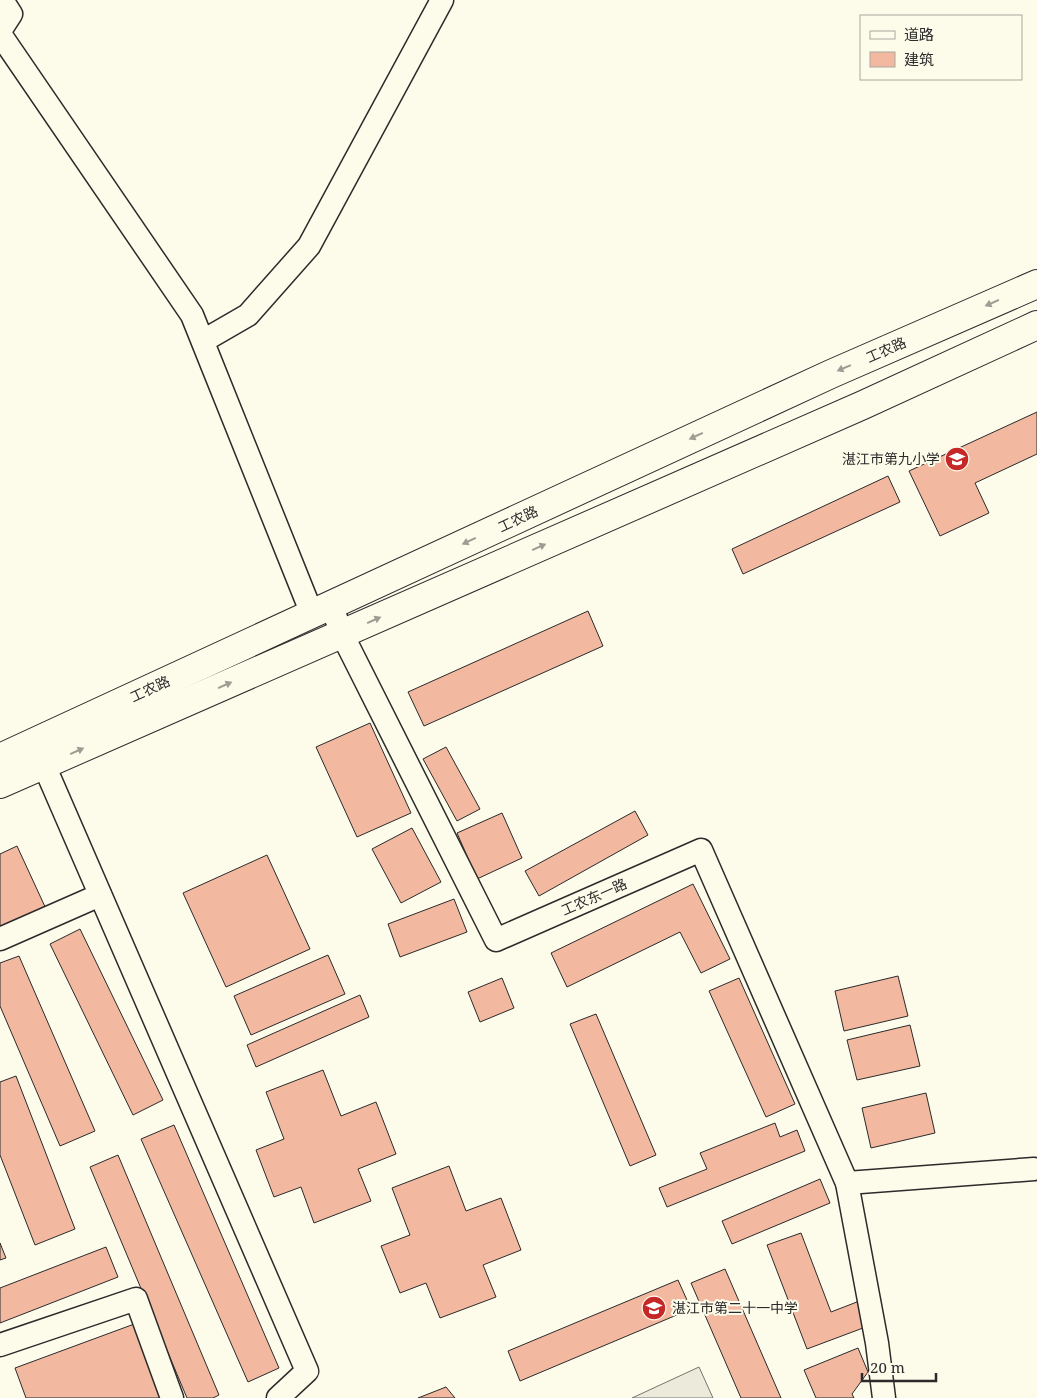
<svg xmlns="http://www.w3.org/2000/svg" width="1037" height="1398" viewBox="0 0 1037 1398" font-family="'Noto Serif','Noto Sans SC',serif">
	<rect width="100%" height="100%" fill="#fdfbea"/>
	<path fill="#ecebdb" stroke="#74746e" d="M699,1367L713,1398H632Z"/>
	<g fill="#f2b8a0" stroke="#2b2b2b">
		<path d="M1037,412V454L975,483L989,513L940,536L909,471Z"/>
		<path d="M888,476L900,502L743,574L732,549Z"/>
		<path d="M588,611L603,646L424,726L408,692Z"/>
		<path d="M370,723L411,813L357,837L316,747Z"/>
		<path d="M446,747L480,809L457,821L423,759Z"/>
		<path d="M635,811L648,835L539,896L525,871Z"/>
		<path d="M502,813L522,858L477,879L457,833Z"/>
		<path d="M412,828L441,882L401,903L372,849Z"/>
		<path d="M17,846L47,911L0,933V854Z"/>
		<path d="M267,855L310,949L226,987L183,893Z"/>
		<path d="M693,884L730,959L701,973L680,932L567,987L551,953Z"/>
		<path d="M454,899L467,932L400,957L388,924Z"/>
		<path d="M80,929L163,1100L133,1115L50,944Z"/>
		<path d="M328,955L345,994L251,1035L234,996Z"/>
		<path d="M19,956L95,1131L60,1146L0,1006V963Z"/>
		<path d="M898,976L908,1016L844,1031L835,991Z"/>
		<path d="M502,978L514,1008L480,1022L468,992Z"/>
		<path d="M739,978L795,1104L766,1117L709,991Z"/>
		<path d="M360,995L369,1017L256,1067L247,1045Z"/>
		<path d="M596,1014L656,1155L630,1166L570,1024Z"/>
		<path d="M910,1025L920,1066L857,1080L847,1040Z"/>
		<path d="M323,1070L341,1116L376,1102L396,1154L358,1169L371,1201L314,1223L301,1187L274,1197L256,1150L284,1139L266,1092Z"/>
		<path d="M16,1076L75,1229L35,1245L0,1155V1082Z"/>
		<path d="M926,1093L935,1133L871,1148L862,1108Z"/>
		<path d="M775,1123L780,1137L797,1130L805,1151L667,1207L659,1188L707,1169L700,1153Z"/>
		<path d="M174,1125L279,1368L248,1382L141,1139Z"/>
		<path d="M118,1155L219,1395L213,1398H187L90,1167Z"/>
		<path d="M449,1166L466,1211L501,1198L521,1250L483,1265L496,1297L440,1318L426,1283L400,1293L381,1246L410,1235L392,1188Z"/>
		<path d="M820,1179L830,1203L732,1244L722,1221Z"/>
		<path d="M801,1233L831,1312L862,1300L871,1325L807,1349L767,1245Z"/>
		<path d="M0,1243L6,1258L0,1260Z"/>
		<path d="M106,1247L118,1277L0,1323V1288Z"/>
		<path d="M725,1269L781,1398H741L691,1283Z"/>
		<path d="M678,1280L691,1309L520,1381L508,1351Z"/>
		<path d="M137,1323L165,1398H26L15,1368Z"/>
		<path d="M858,1348L868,1372L852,1394L854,1398H816L804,1370Z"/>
		<path d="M446,1387L455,1398H418Z"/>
	</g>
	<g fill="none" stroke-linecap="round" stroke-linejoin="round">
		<g stroke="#2b2b2b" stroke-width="25">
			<g id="street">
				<path d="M0,31L11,14L2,0"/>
				<path d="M0,34L192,315L312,614"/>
				<path d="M203,341L248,315L309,246L442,0"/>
				<path d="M331,605L342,634L496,940L701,850L847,1183L877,1343L884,1398"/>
				<path d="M44,765L307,1371L278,1398"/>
				<path d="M0,939L100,895"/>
				<path d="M847,1183L1034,1169"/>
				<path d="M0,1345L136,1299L172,1398"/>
			</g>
		</g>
		<g stroke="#2b2b2b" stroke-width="30">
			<g id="secondary">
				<path d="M0,758L831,374L1037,284"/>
				<path d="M0,784L863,405L1037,325"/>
			</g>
		</g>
		<use href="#street" stroke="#fdfbea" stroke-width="22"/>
		<use href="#secondary" stroke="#fdfbea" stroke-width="28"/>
	</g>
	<defs><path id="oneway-solid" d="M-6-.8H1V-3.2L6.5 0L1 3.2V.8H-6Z" transform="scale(1.25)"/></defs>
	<g fill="#9e9d94">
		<use href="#oneway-solid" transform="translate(992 303) rotate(156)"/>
		<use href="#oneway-solid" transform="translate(844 368) rotate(157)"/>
		<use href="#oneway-solid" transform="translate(696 436) rotate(155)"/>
		<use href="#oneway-solid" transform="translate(469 541) rotate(155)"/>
		<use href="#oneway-solid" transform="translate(539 547) rotate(-24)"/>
		<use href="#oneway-solid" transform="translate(374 620) rotate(-24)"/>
		<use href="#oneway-solid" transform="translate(225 685) rotate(-24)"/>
		<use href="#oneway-solid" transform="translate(77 751) rotate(-24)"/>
	</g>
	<defs>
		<g id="school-disc" transform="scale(1.25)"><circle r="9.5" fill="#c62828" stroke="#fdfbea"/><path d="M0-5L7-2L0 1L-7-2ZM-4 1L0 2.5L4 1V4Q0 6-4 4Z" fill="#fff"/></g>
	</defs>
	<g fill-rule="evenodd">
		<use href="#school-disc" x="957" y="459"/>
		<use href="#school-disc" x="654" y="1308"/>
	</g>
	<g text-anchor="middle" stroke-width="4" stroke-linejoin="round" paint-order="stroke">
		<g font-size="14" fill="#2b2b2b" stroke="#fdfbea">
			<text transform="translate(886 350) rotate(-24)" y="5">工农路</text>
			<text transform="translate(518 519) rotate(-25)" y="5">工农路</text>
			<text transform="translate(150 689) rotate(-25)" y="5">工农路</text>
			<text transform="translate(594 897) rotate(-24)" y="5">工农东一路</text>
		</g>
		<g font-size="14" fill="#2b2b2b" stroke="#fdfbea" text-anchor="end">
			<text x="940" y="464">湛江市第九小学</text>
			<text x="672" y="1313" text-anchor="start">湛江市第二十一中学</text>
		</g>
	</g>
	<rect x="860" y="15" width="162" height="65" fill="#fdfbea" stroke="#a9a89e"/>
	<rect x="870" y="31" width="25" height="8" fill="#fdfbea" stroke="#a9a89e"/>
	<text x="904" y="40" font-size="15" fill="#2b2b2b">道路</text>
	<rect x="870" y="52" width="25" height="15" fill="#f2b8a0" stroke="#a9a89e"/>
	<text x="904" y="65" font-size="15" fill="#2b2b2b">建筑</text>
	<path d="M862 1373v8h74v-8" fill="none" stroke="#2b2b2b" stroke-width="2.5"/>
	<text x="870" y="1373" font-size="15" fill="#2b2b2b" stroke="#fdfbea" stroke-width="4" paint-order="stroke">20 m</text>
</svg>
